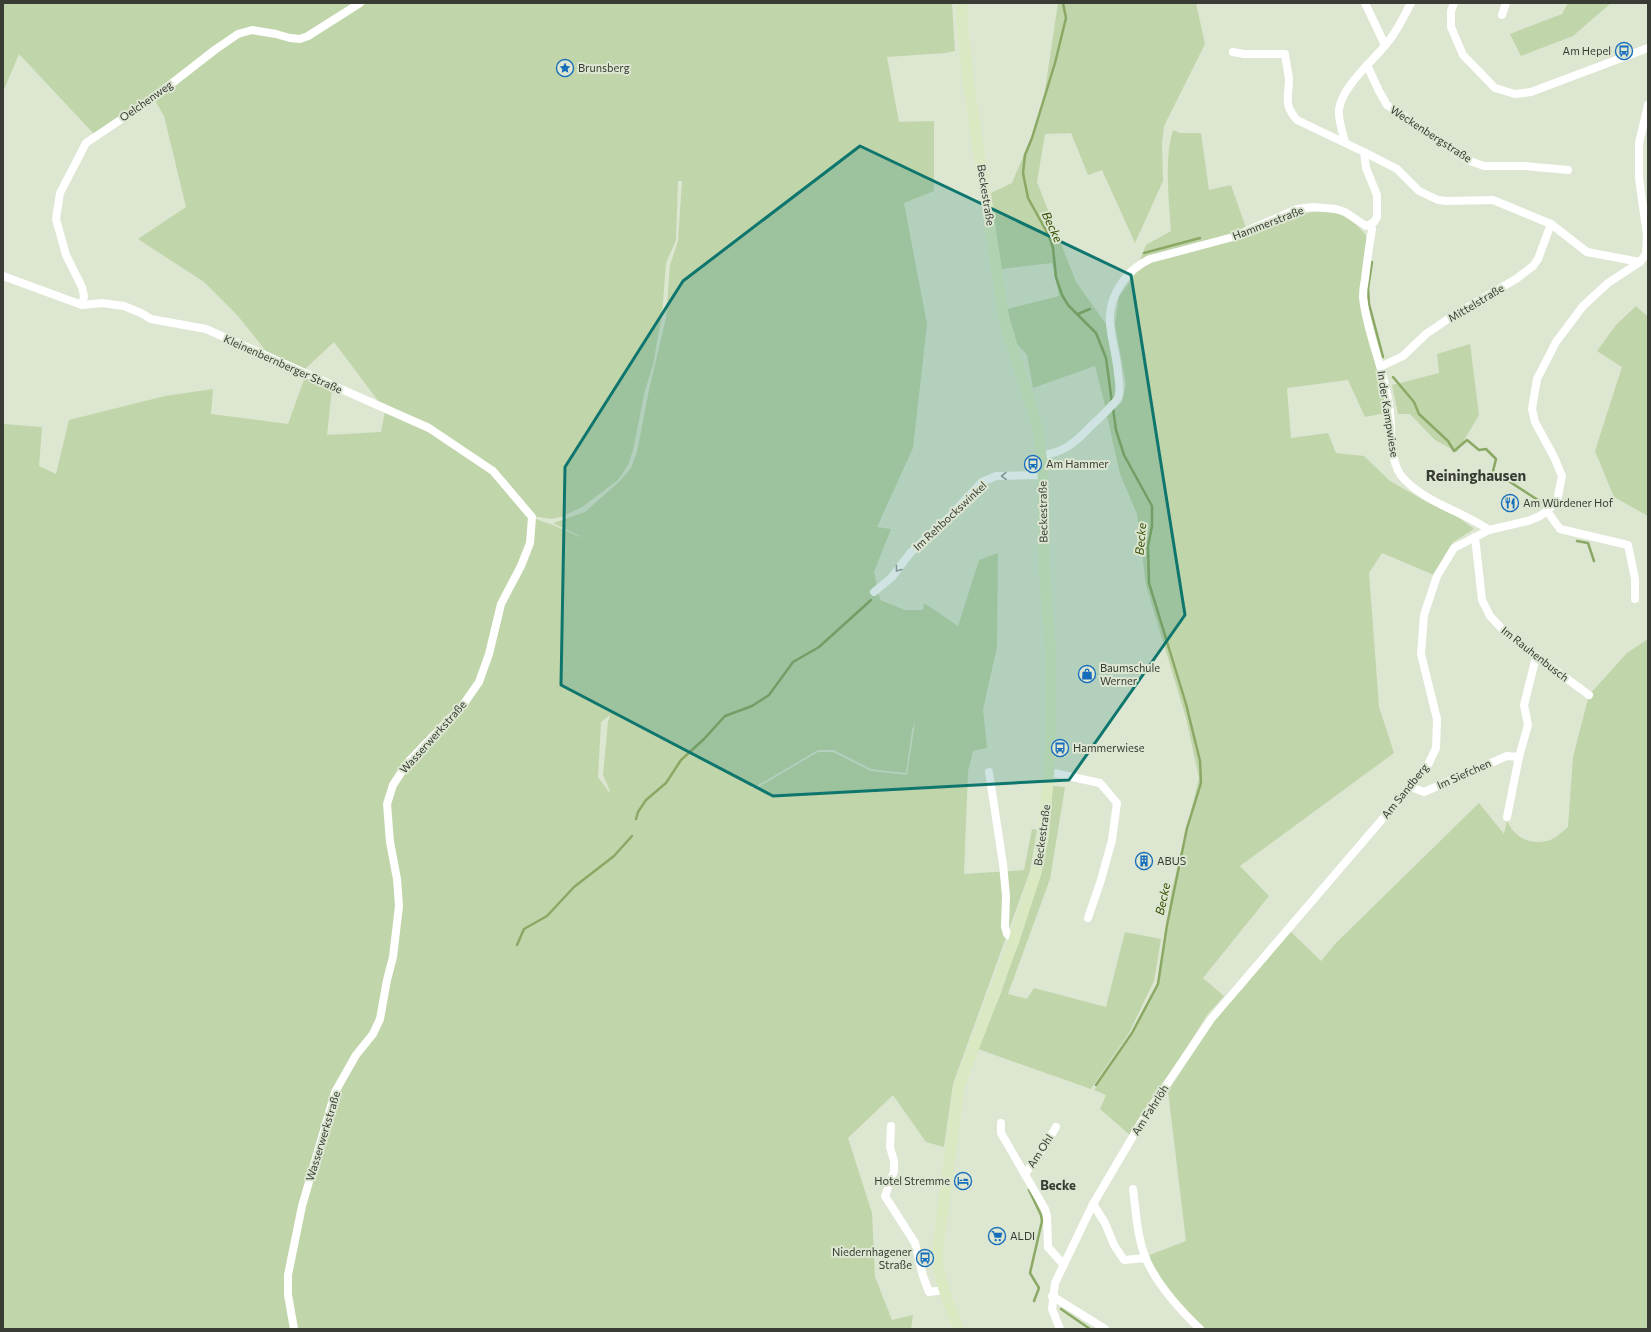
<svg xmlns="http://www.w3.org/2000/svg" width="1651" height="1332" viewBox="0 0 1651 1332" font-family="Commissioner,sans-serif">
	<rect width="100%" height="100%" fill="#dce6d1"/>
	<g fill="#c1d5ab" fill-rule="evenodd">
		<path d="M3,3H358L300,38L252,29L187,69L95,135L19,54L3,92Z"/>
		<path d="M361,3H952L955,51L945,53L887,57L899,122L934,121V191L904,203L927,324L913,448L877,527L891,529L874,572L880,600L905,610H923L924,603L958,626L979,560L998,553L997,647L983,709L987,748L973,751L968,771L964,874L1024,870L1032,829L1037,830L1030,871L953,1084L944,1147L926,1142L893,1095L848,1138L872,1213L875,1277L892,1320L913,1315L911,1329H3V424L42,427L39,466L56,474L69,420L165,396L213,389L211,414L288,424L305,377L332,388L327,435L381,432L385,411L427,431L491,473L529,518L528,542L499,602L498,609L503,604L532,543L533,518L553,525L580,537V536L553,523L585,512L620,481L631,468L637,452L649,390L666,318L670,265L678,241L682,181H678L676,240L666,263L662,314L653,365L645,390L633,450L628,465L618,480L582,507L561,517L551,519L533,516L495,469L430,427L382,406L334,342L305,369L266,351L238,316L204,282L138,239L186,207L164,116L154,99C176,82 225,35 252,32C272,29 287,44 309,37ZM610,715L608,722L603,775L610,791L609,792L598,777L601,722ZM915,723L907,775L871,771L833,752H818L757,788H749L755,787L818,750H834L871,769L906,773L912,730Z"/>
		<path d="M1058,3H1196L1205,44L1164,126L1162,143L1163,181L1135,243L1102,170L1088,175L1071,133L1045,134L1037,182L1076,282L1106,324L1116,382V396L1105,406L1095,366L1033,388L1027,355L1017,344L1007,309L1059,296L1052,263L1001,269L991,193L1012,183L1032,135L1044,97Z"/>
		<path d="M1568,3H1611L1573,36L1521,56L1510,34L1562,14Z"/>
		<path d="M1173,130L1180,133H1201L1209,190L1231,185L1248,234C1279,222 1311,203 1345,216C1353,220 1360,229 1366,235V268L1363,296L1390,412L1365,417L1348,380L1287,388L1291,438L1328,433L1336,453L1364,456L1390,481L1425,501L1458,517L1474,529L1453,542L1434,575L1382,553L1369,573L1379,707L1394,753L1240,866L1269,896L1203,978L1224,996L1207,1015L1131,1136L1100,1109L1106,1095L1094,1090L1133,1033L1159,982L1171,894L1199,778L1186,718L1146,585L1137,514L1120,474L1107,416L1122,402L1126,385L1115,324L1119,297L1132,279L1146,245L1171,231C1169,201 1164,158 1173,130Z"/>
		<path d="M1636,306L1648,317V516L1614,497L1595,451L1622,367L1597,351L1616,325Z"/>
		<path d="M1470,344L1479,415L1457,452L1435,440L1410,414H1398L1392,385L1439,373L1437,354Z"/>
		<path d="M1648,639V1329H1202L1166,1291L1147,1256L1186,1241L1168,1091L1215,1020L1290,931L1321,961L1336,943L1479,803L1504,834L1507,821C1515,837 1528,845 1547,841C1554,840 1562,832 1568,827L1573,757L1589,695L1627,653Z"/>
		<path d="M1053,786L1065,787L1050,879L1008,994L1027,999L1034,988L1106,1007L1125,932L1161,939L1154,981L1129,1033L1091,1089L978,1049L1001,993L1041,872L1047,840Z"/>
	</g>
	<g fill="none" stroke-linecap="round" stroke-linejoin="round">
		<g stroke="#8ba965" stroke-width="2.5">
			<path d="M1063,3L1066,18L1055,63L1032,138L1025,155L1023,173L1028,198L1049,236L1053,248L1056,277L1062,295L1068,305L1096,333L1106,358L1112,403"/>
			<path d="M1144,253L1200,238"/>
			<path d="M1372,262L1368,288L1369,304L1383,357"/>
			<path d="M1078,314L1090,309"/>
			<path d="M1393,377L1414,402L1419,414L1448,441L1454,451L1467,440L1479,450L1486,449L1496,459L1493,471L1541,502"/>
			<path d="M1577,541L1588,543L1594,561"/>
			<path d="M636,819L638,812L646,800L666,783L681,760L704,739L725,716L752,706L769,695L793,662L819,647L871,600"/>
			<path d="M517,945L524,929L547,916L574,887L614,856L632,836"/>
			<path d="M1096,1085L1132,1033L1158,984L1167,925L1187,828L1201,783L1200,761L1186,704L1149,583L1148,546L1152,526V506L1124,455L1116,430L1113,408"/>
			<path d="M1029,1190L1041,1215L1042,1221L1030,1273L1039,1288L1034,1301"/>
			<path d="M1061,1309L1090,1329"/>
		</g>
		<g stroke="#fff" stroke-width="8">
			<path d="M1365,3L1385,45"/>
			<path d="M1454,3L1451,11V27L1463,55L1495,88L1515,94L1531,92L1648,48"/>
			<path d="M1502,15L1506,3"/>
			<path d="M1233,52L1244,54H1285C1286,63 1288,71 1289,79C1289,98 1283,104 1297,120L1364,152"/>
			<path d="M1367,65L1379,91L1387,105L1467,160L1484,166H1523L1568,170"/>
			<path d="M1345,142C1342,131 1338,119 1339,109C1343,83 1379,57 1393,35C1400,25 1405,14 1411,3"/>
			<path d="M1371,225L1372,230C1369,246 1367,262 1365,279C1364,284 1363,291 1363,297C1367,336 1386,372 1390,412C1392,432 1389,464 1404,479C1428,504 1462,511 1489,530"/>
			<path d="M3,276L82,305L102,303L124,306L141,313L151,319L206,329L429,428L493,471L532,517L530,543L521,566L501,604L489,654L479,682L463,705L408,762L393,785L387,804L390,842L397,879L399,906L393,957L387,980L380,1019L373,1034L356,1055L335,1092L302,1206L288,1275V1295L294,1329"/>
			<path d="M82,305L84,296L82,287L66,255L56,219L60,193L86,143L153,98L216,49L238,34L252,30L276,34L290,38L300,39L308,36L360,3"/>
			<path d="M1382,366L1403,356L1426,334L1448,319L1516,279L1533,266L1538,259L1551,224"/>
			<path d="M1041,455C1061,454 1075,443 1088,429C1094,423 1115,404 1118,398C1121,392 1119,381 1118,374C1117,357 1111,339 1110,323C1108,296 1126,270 1150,259L1233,237L1297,209L1313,207L1336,209L1345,212L1366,226L1374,222L1377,217V195L1366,168L1364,152L1397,169L1419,191L1438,200L1447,201L1493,200L1551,224L1587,252L1640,262"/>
			<path d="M1547,511L1560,529L1628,545L1635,579V599"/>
			<path d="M1475,537L1482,600L1490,616L1503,630L1524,647L1589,695"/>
			<path d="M874,592L892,577L911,552L948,518L982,482L996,476L1043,475"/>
			<path d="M989,772L1003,864L1006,896L1005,927L1007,934L1014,940"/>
			<path d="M1049,772L1100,783L1117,803L1112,840L1101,880L1088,918"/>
			<path d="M1411,787L1424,792L1507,756L1519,757"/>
			<path d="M1507,817L1519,757L1528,725L1524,705L1536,657"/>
			<path d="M1001,1123V1133L1045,1209L1047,1216L1048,1247L1063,1264"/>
			<path d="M891,1126L890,1147L894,1161V1171L885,1196L915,1243L923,1276L929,1292L944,1290"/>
			<path d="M1025,1174L1040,1153L1056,1127"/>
			<path d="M1133,1189C1136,1212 1137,1237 1146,1259C1158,1286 1179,1309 1200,1329"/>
			<path d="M1093,1204L1105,1223L1114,1245L1124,1260L1146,1258"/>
			<path d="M1052,1296L1105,1329"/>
			<path d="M1060,1329L1052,1309L1055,1283L1093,1204L1142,1121L1211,1019L1427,767L1436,748L1437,719L1421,654L1424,615L1437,576L1454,548L1489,530L1528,521L1540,516L1547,511L1557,501L1562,476L1554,457L1535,422L1532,409L1537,379L1556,342L1583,306L1608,283L1640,262L1646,254L1647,236L1639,178V143L1648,105"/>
		</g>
		<path stroke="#dae9c2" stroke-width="11" d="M958,1329C950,1304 939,1282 937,1256L959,1087L1014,940L1036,873L1043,838L1051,745V656L1044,566L1043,475L1038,428L1004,320L969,87L962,22V3"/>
	</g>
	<defs><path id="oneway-chevron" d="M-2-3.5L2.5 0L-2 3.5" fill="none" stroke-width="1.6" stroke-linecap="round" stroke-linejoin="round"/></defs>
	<g stroke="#9c9e9a">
		<use href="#oneway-chevron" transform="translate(1004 476) rotate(179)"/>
		<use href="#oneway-chevron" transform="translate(898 569) rotate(127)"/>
	</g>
	<path fill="#0f766e" fill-opacity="0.2" stroke="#0f766e" stroke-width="3" stroke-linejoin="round" d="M860,146L1131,275L1185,615L1069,780L773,796L561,685L565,467L683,281Z"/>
	<defs>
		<g id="bus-ring" transform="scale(0.9)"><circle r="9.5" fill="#dce6d1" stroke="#166dbb" stroke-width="1.5"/><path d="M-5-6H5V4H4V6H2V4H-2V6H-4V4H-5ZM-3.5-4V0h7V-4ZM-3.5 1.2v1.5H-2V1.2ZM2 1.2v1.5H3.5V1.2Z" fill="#166dbb"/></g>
		<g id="sight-ring" transform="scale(0.9)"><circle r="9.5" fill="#dce6d1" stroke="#166dbb" stroke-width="1.5"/><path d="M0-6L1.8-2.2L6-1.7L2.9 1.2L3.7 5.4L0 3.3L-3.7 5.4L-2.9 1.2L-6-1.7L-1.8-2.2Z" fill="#166dbb"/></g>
		<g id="restaurant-ring" transform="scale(0.9)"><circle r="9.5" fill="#dce6d1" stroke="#166dbb" stroke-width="1.5"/><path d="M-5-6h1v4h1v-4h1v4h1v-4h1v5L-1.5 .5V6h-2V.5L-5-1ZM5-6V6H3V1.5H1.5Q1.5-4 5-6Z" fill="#166dbb"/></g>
		<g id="shop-ring" transform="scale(0.9)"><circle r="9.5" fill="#dce6d1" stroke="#166dbb" stroke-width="1.5"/><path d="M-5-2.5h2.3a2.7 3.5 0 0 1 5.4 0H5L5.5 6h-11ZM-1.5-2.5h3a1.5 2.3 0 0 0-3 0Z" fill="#166dbb"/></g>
		<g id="building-ring" transform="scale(0.9)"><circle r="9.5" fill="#dce6d1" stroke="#166dbb" stroke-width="1.5"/><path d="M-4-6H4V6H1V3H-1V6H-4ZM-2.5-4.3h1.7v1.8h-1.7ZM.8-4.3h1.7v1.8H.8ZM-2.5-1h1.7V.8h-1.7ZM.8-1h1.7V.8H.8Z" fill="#166dbb"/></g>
		<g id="hotel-ring" transform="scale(0.9)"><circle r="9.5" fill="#dce6d1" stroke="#166dbb" stroke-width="1.5"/><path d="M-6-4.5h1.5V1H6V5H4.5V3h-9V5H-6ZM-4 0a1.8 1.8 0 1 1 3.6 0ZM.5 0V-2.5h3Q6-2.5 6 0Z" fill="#166dbb"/></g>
		<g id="supermarket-ring" transform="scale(0.9)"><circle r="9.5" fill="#dce6d1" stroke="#166dbb" stroke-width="1.5"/><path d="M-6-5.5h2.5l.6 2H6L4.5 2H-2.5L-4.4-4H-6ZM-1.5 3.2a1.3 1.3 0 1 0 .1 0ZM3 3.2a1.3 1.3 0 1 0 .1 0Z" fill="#166dbb"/></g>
	</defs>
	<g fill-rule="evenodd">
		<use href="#bus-ring" x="1624" y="51"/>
		<use href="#sight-ring" x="565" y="68"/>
		<use href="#bus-ring" x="1033" y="464"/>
		<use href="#restaurant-ring" x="1510" y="503"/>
		<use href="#shop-ring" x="1087" y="674"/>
		<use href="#bus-ring" x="1060" y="748"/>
		<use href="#building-ring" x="1144" y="861"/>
		<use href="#hotel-ring" x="963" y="1181"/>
		<use href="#supermarket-ring" x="997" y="1236"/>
		<use href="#bus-ring" x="925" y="1258"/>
	</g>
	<g text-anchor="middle" stroke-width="4" stroke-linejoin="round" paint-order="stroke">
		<g font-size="11" fill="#383c34" stroke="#dce6d1" text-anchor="start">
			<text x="1611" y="55" text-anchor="end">Am Hepel</text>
			<text x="578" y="72">Brunsberg</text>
			<text x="1046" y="468">Am Hammer</text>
			<text x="1523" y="507">Am Würdener Hof</text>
			<text x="1100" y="672">Baumschule<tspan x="1100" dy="13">Werner</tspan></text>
			<text x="1073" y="752">Hammerwiese</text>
			<text x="1157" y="865">ABUS</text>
			<text x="950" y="1185" text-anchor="end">Hotel Stremme</text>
			<text x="1010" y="1240">ALDI</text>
			<text x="912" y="1256" text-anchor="end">Niedernhagener<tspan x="912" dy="13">Straße</tspan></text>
		</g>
		<g font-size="11" fill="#383c34" stroke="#dce6d1">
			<text transform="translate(146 101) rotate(-35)" y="4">Oelchenweg</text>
			<text transform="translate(1431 134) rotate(33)" y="4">Weckenbergstraße</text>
			<text transform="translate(986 195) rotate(81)" y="4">Beckestraße</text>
			<text transform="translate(1268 223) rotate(-21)" y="4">Hammerstraße</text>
			<text transform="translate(1476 303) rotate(-31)" y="4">Mittelstraße</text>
			<text transform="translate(283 364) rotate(24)" y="4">Kleinenbernberger Straße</text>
			<text transform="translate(1388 414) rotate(81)" y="4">In der Kampwiese</text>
			<text transform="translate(1043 512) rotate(-91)" y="4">Beckestraße</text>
			<text transform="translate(950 516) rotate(-43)" y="4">Im Rehbockswinkel</text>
			<text transform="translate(1535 654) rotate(38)" y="4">Im Rauhenbusch</text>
			<text transform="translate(433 737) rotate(-48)" y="4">Wasserwerkstraße</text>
			<text transform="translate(1464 774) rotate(-24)" y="4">Im Siefchen</text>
			<text transform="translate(1405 791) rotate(-51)" y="4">Am Sandberg</text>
			<text transform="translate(1042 835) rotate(-82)" y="4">Beckestraße</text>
			<text transform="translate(1150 1110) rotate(-57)" y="4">Am Fahrlöh</text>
			<text transform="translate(323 1136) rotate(-73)" y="4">Wasserwerkstraße</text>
			<text transform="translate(1040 1151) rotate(-57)" y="4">Am Ohl</text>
		</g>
		<g font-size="12" font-style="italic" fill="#365000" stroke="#dce6d1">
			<text transform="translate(1052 227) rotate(65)" y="4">Becke</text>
			<text transform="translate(1141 539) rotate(-85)" y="4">Becke</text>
			<text transform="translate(1163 899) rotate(-78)" y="4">Becke</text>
		</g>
		<g font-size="13" font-weight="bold" fill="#383c34" stroke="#dce6d1">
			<text x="1058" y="1190">Becke</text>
		</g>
		<g font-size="15" font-weight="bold" fill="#383c34" stroke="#dce6d1">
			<text x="1476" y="481">Reininghausen</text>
		</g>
	</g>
	<rect width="1651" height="1332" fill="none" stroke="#383c34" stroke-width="8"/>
</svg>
